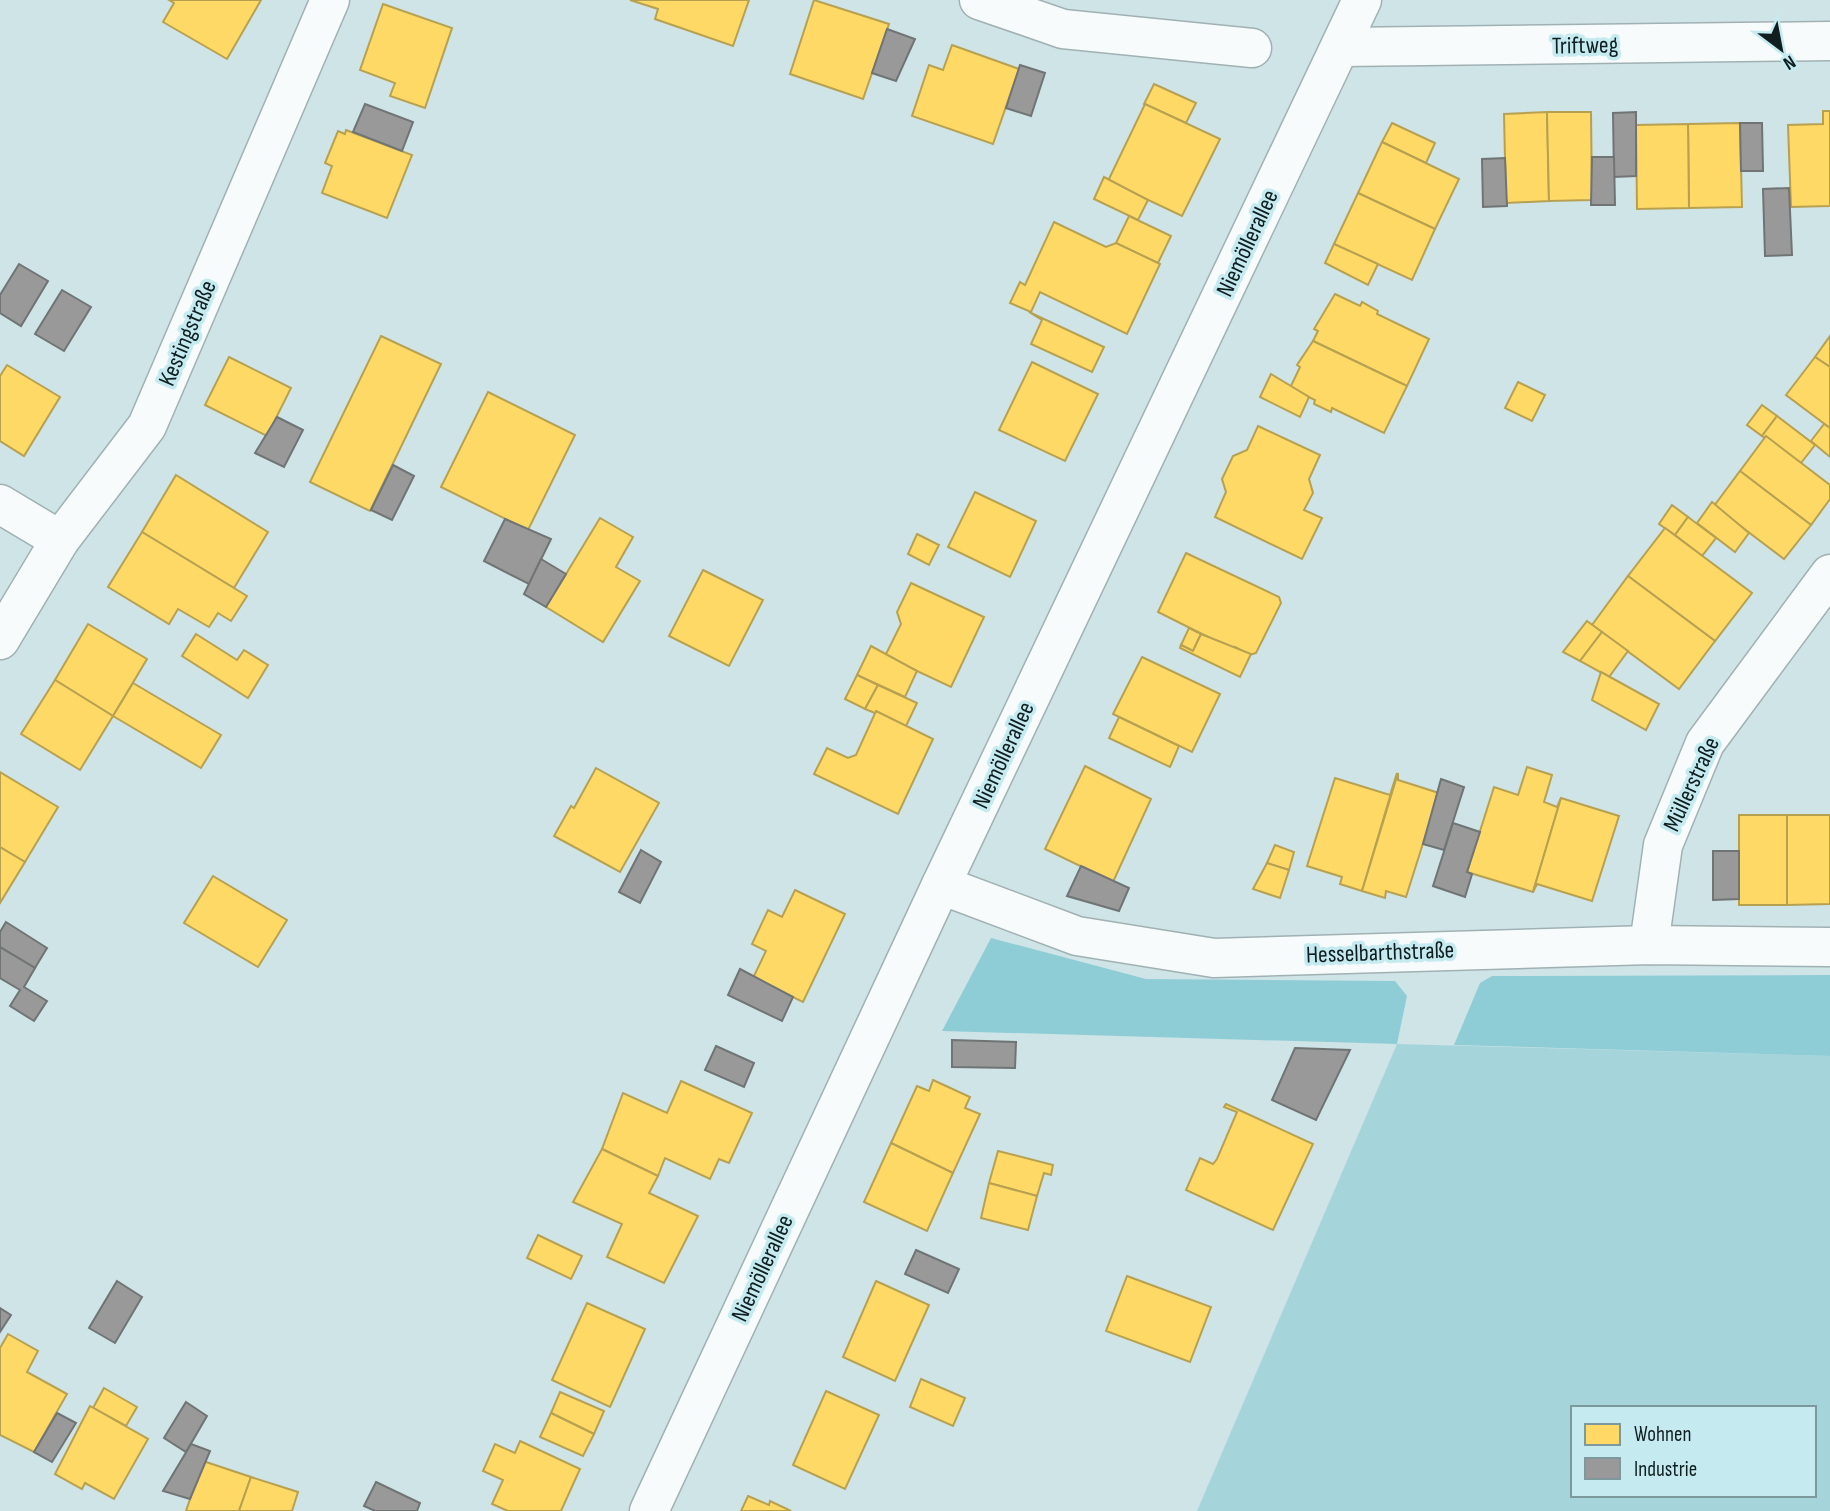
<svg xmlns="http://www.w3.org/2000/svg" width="1830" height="1511" viewBox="0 0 1830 1511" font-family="'Sofia Sans Condensed',sans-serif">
	<rect width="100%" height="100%" fill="#cfe4e7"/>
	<path fill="#a6d4db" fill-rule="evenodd" d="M1397,1044L1830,1056V1511H1197ZM1573,1408H1814V1495H1573Z"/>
	<g fill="#8fcdd6">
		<path d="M991,938L1146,979L1395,981L1407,996L1397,1044L942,1031Z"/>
		<path d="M1830,975V1056L1454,1045L1480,983L1492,976Z"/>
	</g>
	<g fill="#ffd966" stroke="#b7a151" stroke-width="2">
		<path d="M169,0H261L227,59L163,22L174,3Z"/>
		<path d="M630,0H749L733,46L655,19L658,9Z"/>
		<path d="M814,0L889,24L863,99L790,74Z"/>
		<path d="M383,4L452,28L425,108L390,96L395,83L360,70Z"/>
		<path d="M952,45L1019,69L993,144L912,116L929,65L943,70Z"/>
		<path d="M1154,84L1196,103L1186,123L1144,104Z"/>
		<path d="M1145,104L1220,139L1182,216L1108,181Z"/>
		<path d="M1823,111H1830V206L1791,207L1788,125L1823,124Z"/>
		<path d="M1547,112L1549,201L1506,203L1504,114Z"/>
		<path d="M1547,112H1591L1592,200L1549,201Z"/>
		<path d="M1392,123L1435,143L1426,163L1382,142Z"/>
		<path d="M1740,123L1742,207L1689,208L1688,124Z"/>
		<path d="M1688,124L1689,208L1637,209L1636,125Z"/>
		<path d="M346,130L412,155L387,218L322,193L332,166L325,163L338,131L345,134Z"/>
		<path d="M1382,142L1459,179L1435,229L1358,193Z"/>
		<path d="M1104,177L1148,200L1138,220L1094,199Z"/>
		<path d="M1358,193L1435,229L1412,280L1334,244Z"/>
		<path d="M1129,216L1171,236L1158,263L1116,243Z"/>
		<path d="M1054,222L1106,247L1116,243L1160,264L1127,334L1040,292L1031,312L1010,303L1020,282L1025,285Z"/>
		<path d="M1334,244L1378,264L1368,285L1325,263Z"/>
		<path d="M1335,294L1360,306L1362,302L1378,311L1377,314L1429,339L1407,386L1313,341L1318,331L1314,329Z"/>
		<path d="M1029,312L1104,347L1092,372L1031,344L1042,320Z"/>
		<path d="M381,336L441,364L370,511L310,482Z"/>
		<path d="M1830,336V367L1815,357Z"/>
		<path d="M1313,341L1407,386L1384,433L1332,408L1331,412L1314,404L1315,400L1290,388L1300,367L1297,365Z"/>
		<path d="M229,357L291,388L267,436L205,405Z"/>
		<path d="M1815,357L1830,367V428L1786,395Z"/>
		<path d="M1032,362L1098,394L1065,461L999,430Z"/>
		<path d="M7,365L60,397L24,456L0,441V376Z"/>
		<path d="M1271,374L1309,397L1300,417L1260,397Z"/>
		<path d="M1518,382L1545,395L1532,421L1505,408Z"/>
		<path d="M488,392L575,435L528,530L441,487Z"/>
		<path d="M1762,405L1777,416L1762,436L1747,425Z"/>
		<path d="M1777,416L1815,445L1801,463L1762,436Z"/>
		<path d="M1824,424L1830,428V457L1811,441Z"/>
		<path d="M1258,426L1320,455L1309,479L1313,493L1304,510L1322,518L1302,559L1215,517L1226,492L1222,479L1233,456L1247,450Z"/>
		<path d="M1766,436L1830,485V499L1811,525L1740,471Z"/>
		<path d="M1740,471L1811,525L1784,559L1714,506Z"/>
		<path d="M176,475L268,532L234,588L142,532Z"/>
		<path d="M975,492L1036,521L1010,577L948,547Z"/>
		<path d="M1712,502L1749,533L1735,552L1697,523Z"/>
		<path d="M1672,505L1688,517L1675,535L1659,524Z"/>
		<path d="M1688,517L1716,538L1702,556L1675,535Z"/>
		<path d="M600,518L633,537L616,567L640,581L603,642L546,607Z"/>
		<path d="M1665,528L1752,593L1715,641L1628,576Z"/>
		<path d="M142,532L247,596L231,621L218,613L209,627L178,609L169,624L108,587Z"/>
		<path d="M917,534L939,545L929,565L908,554Z"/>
		<path d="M1186,553L1279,597L1281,603L1256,653L1250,655L1235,647L1234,650L1158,612Z"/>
		<path d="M703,570L763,600L729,666L669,636Z"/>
		<path d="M1628,576L1715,641L1679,689L1592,625Z"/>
		<path d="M911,583L984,617L951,687L885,656L901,624L897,612Z"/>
		<path d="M1587,621L1602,632L1580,661L1563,652Z"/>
		<path d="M88,624L147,659L113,716L55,680Z"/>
		<path d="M1189,628L1201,634L1193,651L1181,645Z"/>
		<path d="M1602,632L1628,651L1609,677L1580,661Z"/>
		<path d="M196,634L237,660L244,650L268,665L248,698L182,656Z"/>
		<path d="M1201,634L1251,654L1240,677L1180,648L1181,645L1193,651Z"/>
		<path d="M871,646L917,671L905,697L857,675Z"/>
		<path d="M1142,657L1220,694L1192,752L1113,714Z"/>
		<path d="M1601,672L1659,704L1646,730L1592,700Z"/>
		<path d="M857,675L878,685L865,709L845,699Z"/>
		<path d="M55,680L113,716L80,770L21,734Z"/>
		<path d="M133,683L221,735L201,768L113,716Z"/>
		<path d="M878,685L917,703L906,726L865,709Z"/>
		<path d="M876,711L933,739L898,814L814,774L827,748L848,758L856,755Z"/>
		<path d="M1119,717L1179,746L1170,767L1109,738Z"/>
		<path d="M1085,766L1151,799L1113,882L1045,849Z"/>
		<path d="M1527,767L1552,775L1544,802L1557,807L1561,798L1533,892L1467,872L1494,787L1518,795Z"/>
		<path d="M596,768L659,803L620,872L554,836L571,806L574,808Z"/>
		<path d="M0,772L58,807L25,862L0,847Z"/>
		<path d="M1397,773L1362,891L1340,884L1342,877L1307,866L1335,778L1390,795Z"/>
		<path d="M1398,773V780L1439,793L1406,897L1386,891L1385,898L1362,891Z"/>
		<path d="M1561,798L1619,816L1592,901L1537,884L1533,892Z"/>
		<rect x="1739" y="815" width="48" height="90"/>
		<path d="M1787,815H1830V904L1787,905Z"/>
		<path d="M1275,845L1294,852L1289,870L1267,863Z"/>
		<path d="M0,847L25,862L0,903Z"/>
		<path d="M1267,863L1289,870L1280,898L1253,889Z"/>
		<path d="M213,876L287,920L258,967L184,923Z"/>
		<path d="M795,890L845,914L803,1002L753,978L766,951L752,944L768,910L782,917Z"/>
		<path d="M933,1080L970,1097L965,1108L980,1114L953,1173L891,1143L917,1086L929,1091Z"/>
		<path d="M681,1081L752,1113L729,1163L719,1159L710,1179L665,1158L658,1176L602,1149L623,1093L667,1113Z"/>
		<path d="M1226,1104L1313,1144L1273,1230L1186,1190L1200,1158L1213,1164L1217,1159L1237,1112L1224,1107Z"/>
		<path d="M891,1143L953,1173L927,1231L864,1202Z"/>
		<path d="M602,1149L658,1176L649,1193L698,1216L664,1283L607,1257L622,1224L573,1202Z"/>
		<path d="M998,1151L1053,1165L1051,1175L1044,1173L1037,1196L989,1183Z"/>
		<path d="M989,1183L1037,1196L1028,1230L981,1218Z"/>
		<path d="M538,1235L582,1256L571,1279L527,1258Z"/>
		<path d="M1127,1276L1211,1307L1190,1362L1106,1331Z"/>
		<path d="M876,1281L929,1305L895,1381L843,1357Z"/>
		<path d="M587,1303L645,1329L610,1407L552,1380Z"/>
		<path d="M8,1334L38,1351L27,1372L67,1394L34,1452L0,1435V1348Z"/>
		<path d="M921,1379L965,1398L953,1426L910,1407Z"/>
		<path d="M104,1388L137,1407L126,1426L93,1408Z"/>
		<path d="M826,1391L879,1415L845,1489L793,1465Z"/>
		<path d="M560,1392L604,1411L594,1434L551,1413Z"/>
		<path d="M90,1406L148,1439L114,1499L85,1483L82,1489L55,1474Z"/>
		<path d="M551,1413L594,1434L583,1456L540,1437Z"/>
		<path d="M520,1441L580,1469L561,1511H508L492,1504L503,1480L483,1471L495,1444L515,1453Z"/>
		<path d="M203,1461L251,1477L239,1511H186Z"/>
		<path d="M251,1477L298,1492L292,1511H239Z"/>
		<path d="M748,1496L769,1505L770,1501L791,1511H741Z"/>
	</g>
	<g fill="#999" stroke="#707475" stroke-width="2">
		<path d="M887,29L915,39L896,81L872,73Z"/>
		<path d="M1020,65L1045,73L1031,116L1006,108Z"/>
		<path d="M365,104L413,122L402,151L353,132Z"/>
		<path d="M1636,112V176L1614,177L1613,113Z"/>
		<path d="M1740,123H1762L1763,171H1741Z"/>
		<path d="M1592,157H1614L1615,205H1591Z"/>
		<path d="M1505,158L1507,206L1483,207L1482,159Z"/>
		<path d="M1789,188L1792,255L1765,256L1763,189Z"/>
		<path d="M19,264L48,281L21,326L0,313V295Z"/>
		<path d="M62,290L91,307L64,351L35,334Z"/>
		<path d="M277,417L303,430L284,467L255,453Z"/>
		<path d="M393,465L414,476L392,520L371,510Z"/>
		<path d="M505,519L551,539L529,584L484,561Z"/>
		<path d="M541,559L566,574L546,607L524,594Z"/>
		<path d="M1441,779L1464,787L1444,850L1423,844Z"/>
		<path d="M1453,823L1480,832L1467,872L1472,874L1465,897L1433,886Z"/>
		<path d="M641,850L661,862L640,903L619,892Z"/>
		<path d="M1713,851H1739V899L1713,900Z"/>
		<path d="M1081,866L1129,888L1119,911L1067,896Z"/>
		<path d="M6,922L47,948L35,968L0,947V932Z"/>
		<path d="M0,947L35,968L24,987L47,1001L34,1021L10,1006L20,990L0,978Z"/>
		<path d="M740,969L793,997L782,1021L728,995Z"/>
		<path d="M952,1040L1016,1042L1015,1068L952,1067Z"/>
		<path d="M716,1046L754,1063L744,1087L705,1070Z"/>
		<path d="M1295,1048L1350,1050L1316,1120L1272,1100Z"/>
		<path d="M916,1250L959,1269L948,1293L905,1274Z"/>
		<path d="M117,1281L142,1297L115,1343L89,1328Z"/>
		<path d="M0,1308L11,1315L0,1332Z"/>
		<path d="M186,1402L207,1416L186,1452L164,1438Z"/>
		<path d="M57,1413L76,1423L52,1462L34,1452Z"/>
		<path d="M191,1444L210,1451L190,1499L163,1491Z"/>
		<path d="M376,1482L420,1503L417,1511H375L364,1506Z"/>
	</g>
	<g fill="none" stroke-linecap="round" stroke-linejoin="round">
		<g stroke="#a0b1b3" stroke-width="41">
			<g id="minor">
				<path d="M979,0L1063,29L1252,48"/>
				<path d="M1341,47L1830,41"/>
				<path d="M0,504L60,540"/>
				<path d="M0,640L60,540L147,426L330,0"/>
				<path d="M941,885L1077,936L1214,958L1649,945L1830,947"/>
				<path d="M1649,945L1663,845L1705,743L1830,574"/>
				<path d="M649,1511L941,885L1362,0"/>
			</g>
		</g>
		<use href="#minor" stroke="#f8fbfb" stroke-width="38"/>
	</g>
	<g text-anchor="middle" stroke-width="7" stroke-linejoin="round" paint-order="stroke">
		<g font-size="24" fill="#101e20" stroke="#c5ebf1">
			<text transform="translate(1585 45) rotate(-1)" y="8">Triftweg</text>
			<text transform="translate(1247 243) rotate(-65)" y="8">Niemöllerallee</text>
			<text transform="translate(187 333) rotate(-67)" y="8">Kestingstraße</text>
			<text transform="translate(1003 755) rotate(-65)" y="8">Niemöllerallee</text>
			<text transform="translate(1691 784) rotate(-65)" y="8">Müllerstraße</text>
			<text transform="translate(1380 952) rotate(-2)" y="8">Hesselbarthstraße</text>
			<text transform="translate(762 1268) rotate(-65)" y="8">Niemöllerallee</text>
		</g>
	</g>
	<rect x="1571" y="1406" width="245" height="91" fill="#c5ebf1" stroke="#7d999d" stroke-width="2"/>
	<rect x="1585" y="1424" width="35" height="21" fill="#ffd966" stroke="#7d999d" stroke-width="2"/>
	<text x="1634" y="1441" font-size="21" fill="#101e20">Wohnen</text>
	<rect x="1585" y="1458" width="35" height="21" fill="#999999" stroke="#7d999d" stroke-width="2"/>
	<text x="1634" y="1476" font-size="21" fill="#101e20">Industrie</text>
	<g transform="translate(1781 49) rotate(148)" stroke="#c5ebf1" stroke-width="5" paint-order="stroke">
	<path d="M0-5L12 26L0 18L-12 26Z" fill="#101e20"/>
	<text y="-10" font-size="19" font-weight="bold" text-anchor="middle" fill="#101e20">N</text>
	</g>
</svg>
